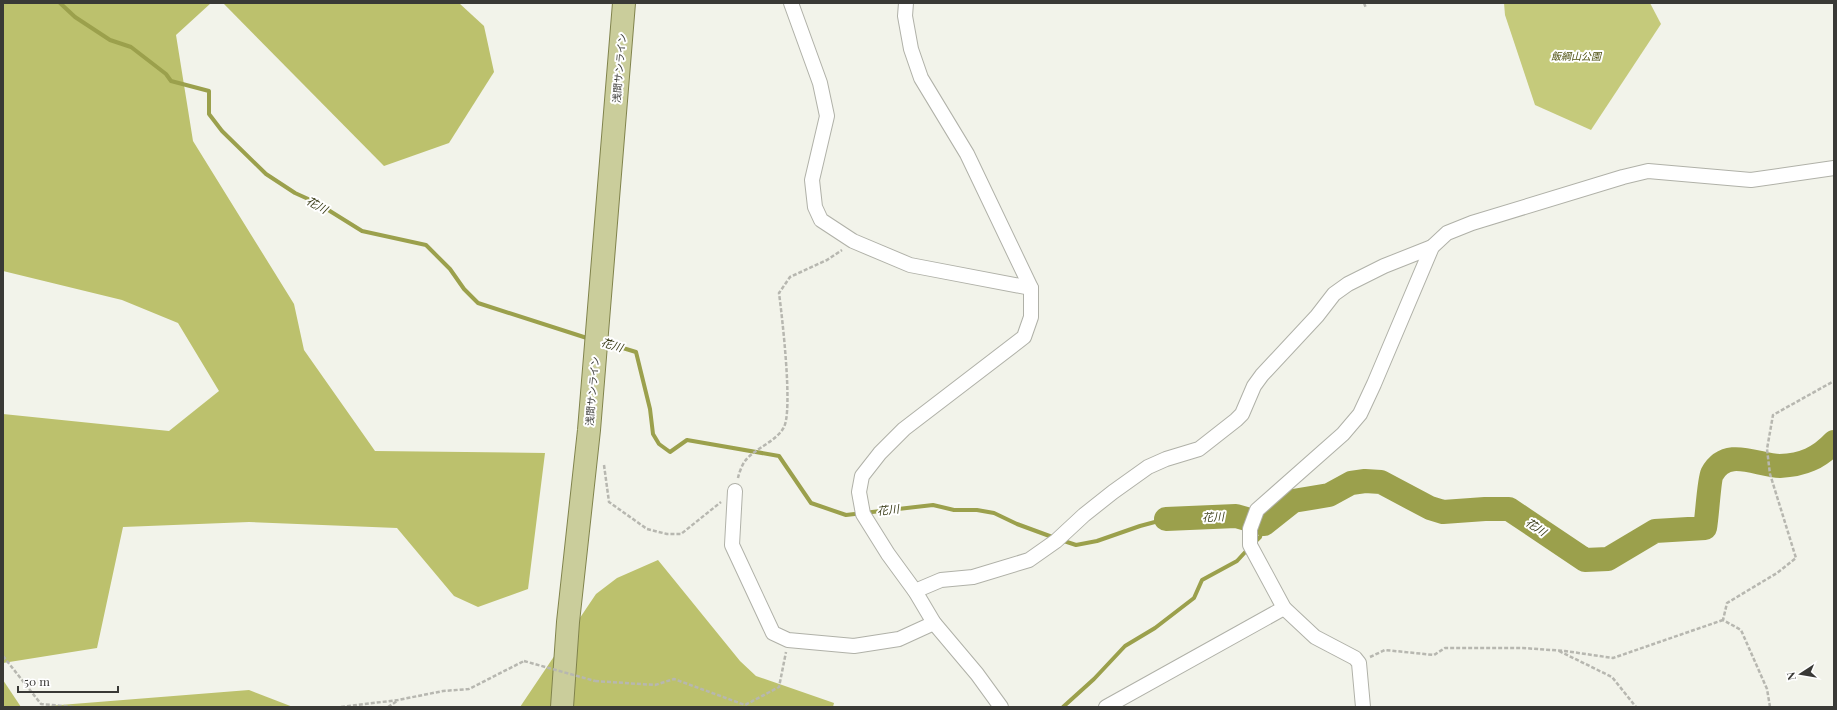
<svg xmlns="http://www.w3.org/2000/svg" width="1837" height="710" viewBox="0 0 1837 710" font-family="'Playfair Display','Noto Sans JP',serif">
	<rect width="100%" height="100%" fill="#f2f3ea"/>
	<path fill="#c5ca7b" d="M1504,3H1650L1661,24L1591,130L1535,105L1505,15Z"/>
	<g fill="#bcc16d">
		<path d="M3,3H211L176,35L193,141L294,304L304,350L375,451L545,453L528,589L478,607L454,596L397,528L249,522L123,527L97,648L3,663V414L169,431L219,391L178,323L122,300L3,271Z"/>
		<path d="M223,3H459L484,26L494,72L449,143L384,166Z"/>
		<path d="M658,560L740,661L756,676L834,703L833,707H520L596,594L617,578Z"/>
		<path d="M3,680L21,707H3Z"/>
		<path d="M249,690L293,707H35Z"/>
	</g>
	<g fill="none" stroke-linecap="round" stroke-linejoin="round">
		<g stroke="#9ba04c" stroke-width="4">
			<path d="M60,3L75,17L110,40L131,47L166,74L171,81L209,91V114L222,131L266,174L295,193L317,203L362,231L426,245L450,269L464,289L478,303L590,339"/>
			<path d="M603,342L636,352L650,409L653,434L659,444L670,452L687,440L779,456L811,503L846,515L933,505L954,510H977L994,513L1017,524L1055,538"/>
			<path d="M1061,540L1076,545L1097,541L1140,526L1166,519"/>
			<path d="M1253,544L1260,537L1264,524"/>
			<path d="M1063,707L1094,679L1125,646L1155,628L1194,598L1202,580L1237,561L1248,549"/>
		</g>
		<path stroke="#9ba04c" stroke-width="24" d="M1166,519L1236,516L1264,524L1293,501L1329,495L1351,483L1365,481L1381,482L1430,508L1443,512L1485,509H1509L1585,560L1608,559L1655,531L1705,528C1707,518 1709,480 1712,474C1727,446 1758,466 1780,466C1803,465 1819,458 1834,442"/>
		<g stroke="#b0b1a8" stroke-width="16">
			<g id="street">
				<path d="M791,3L820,83L827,116L812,180L815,207L821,220L853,241L910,265L1031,288"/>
				<path d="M906,3L905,16L911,49L921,78L967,154L1031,288V317L1024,337L904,429L880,453L862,476L859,492L863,514L888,554L915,591L934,623L977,674L1001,707"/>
				<path d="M735,491L732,545L773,633L788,640L854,646L899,639L934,623"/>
				<path d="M915,591L941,580L973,577L1029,560L1056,541L1084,515L1113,492L1148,467L1166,459L1199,449L1236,420L1242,414L1254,386L1262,375L1317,316L1334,294L1348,284L1384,266L1432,247"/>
				<path d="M1106,707L1284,608"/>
				<path d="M1363,707L1359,663L1355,658L1315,637L1284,608L1250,545V529L1257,510L1343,434L1360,414L1374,384L1432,247L1447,233L1472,223L1623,177L1648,171L1751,180L1834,168"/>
			</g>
		</g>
		<g stroke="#80834c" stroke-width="24">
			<path id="primary" d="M562,707L568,622L589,430L624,3"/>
		</g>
		<g stroke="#b7b7b0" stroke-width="2.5" stroke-dasharray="4 2" stroke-linecap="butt">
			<path d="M1364,3L1366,8"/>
			<path d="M604,465L609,502L647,529L667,534H681L721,502"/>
			<path d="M738,478C739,473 742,465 745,461C755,448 776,442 784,427C793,409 782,316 779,293L790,277L827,260L842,250"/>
			<path d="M1559,651L1612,677L1636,707"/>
			<path d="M3,656L41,704L74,707"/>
			<path d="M1370,657L1385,650L1434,655L1445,648H1523L1565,651L1613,658L1723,620"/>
			<path d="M595,681L655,685L674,679L745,705L779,687L786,652"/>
			<path d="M341,707L398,700L443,691L469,689L524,661"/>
			<path d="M388,707L397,701"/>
			<path d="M1770,707L1767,689L1741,630L1723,620L1727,603L1777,573L1796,558L1770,474L1767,449L1773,415L1834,381"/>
		</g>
		<use href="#street" stroke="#fff" stroke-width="14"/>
		<use href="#primary" stroke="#cacd9b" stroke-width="22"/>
		<path stroke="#b7b7b0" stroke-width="2.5" stroke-dasharray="4 2" stroke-linecap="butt" d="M524,661L595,681"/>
	</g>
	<g text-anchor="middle" stroke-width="4" stroke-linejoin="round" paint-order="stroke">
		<g font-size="10" font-style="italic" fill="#4e5010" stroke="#fff">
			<text x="1576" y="60">飯綱山公園</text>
		</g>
		<g font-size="10" fill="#393936" stroke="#fff">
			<text transform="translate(619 68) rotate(-85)" y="4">浅間サンライン</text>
			<text transform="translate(592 391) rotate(-85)" y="4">浅間サンライン</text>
		</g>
		<g font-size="11" font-style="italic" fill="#3a3c18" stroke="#fff">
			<text transform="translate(317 205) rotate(29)" y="4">花川</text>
			<text transform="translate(612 345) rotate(17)" y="4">花川</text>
			<text transform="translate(888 510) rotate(-7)" y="4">花川</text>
			<text transform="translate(1213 517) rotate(-3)" y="4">花川</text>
			<text transform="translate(1536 527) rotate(34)" y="4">花川</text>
		</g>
	</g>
	<rect width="1837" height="710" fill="none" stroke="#393936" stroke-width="8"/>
	<g transform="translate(1801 674) rotate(258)" stroke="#ffffff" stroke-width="3" paint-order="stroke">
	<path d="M0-3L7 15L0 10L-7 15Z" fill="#393936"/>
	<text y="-6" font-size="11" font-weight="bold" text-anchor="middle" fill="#393936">N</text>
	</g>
	<path d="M18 686v6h100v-6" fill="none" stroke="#393936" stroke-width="2"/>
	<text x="24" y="686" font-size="12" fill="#393936" stroke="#ffffff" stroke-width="3" paint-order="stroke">50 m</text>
</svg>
